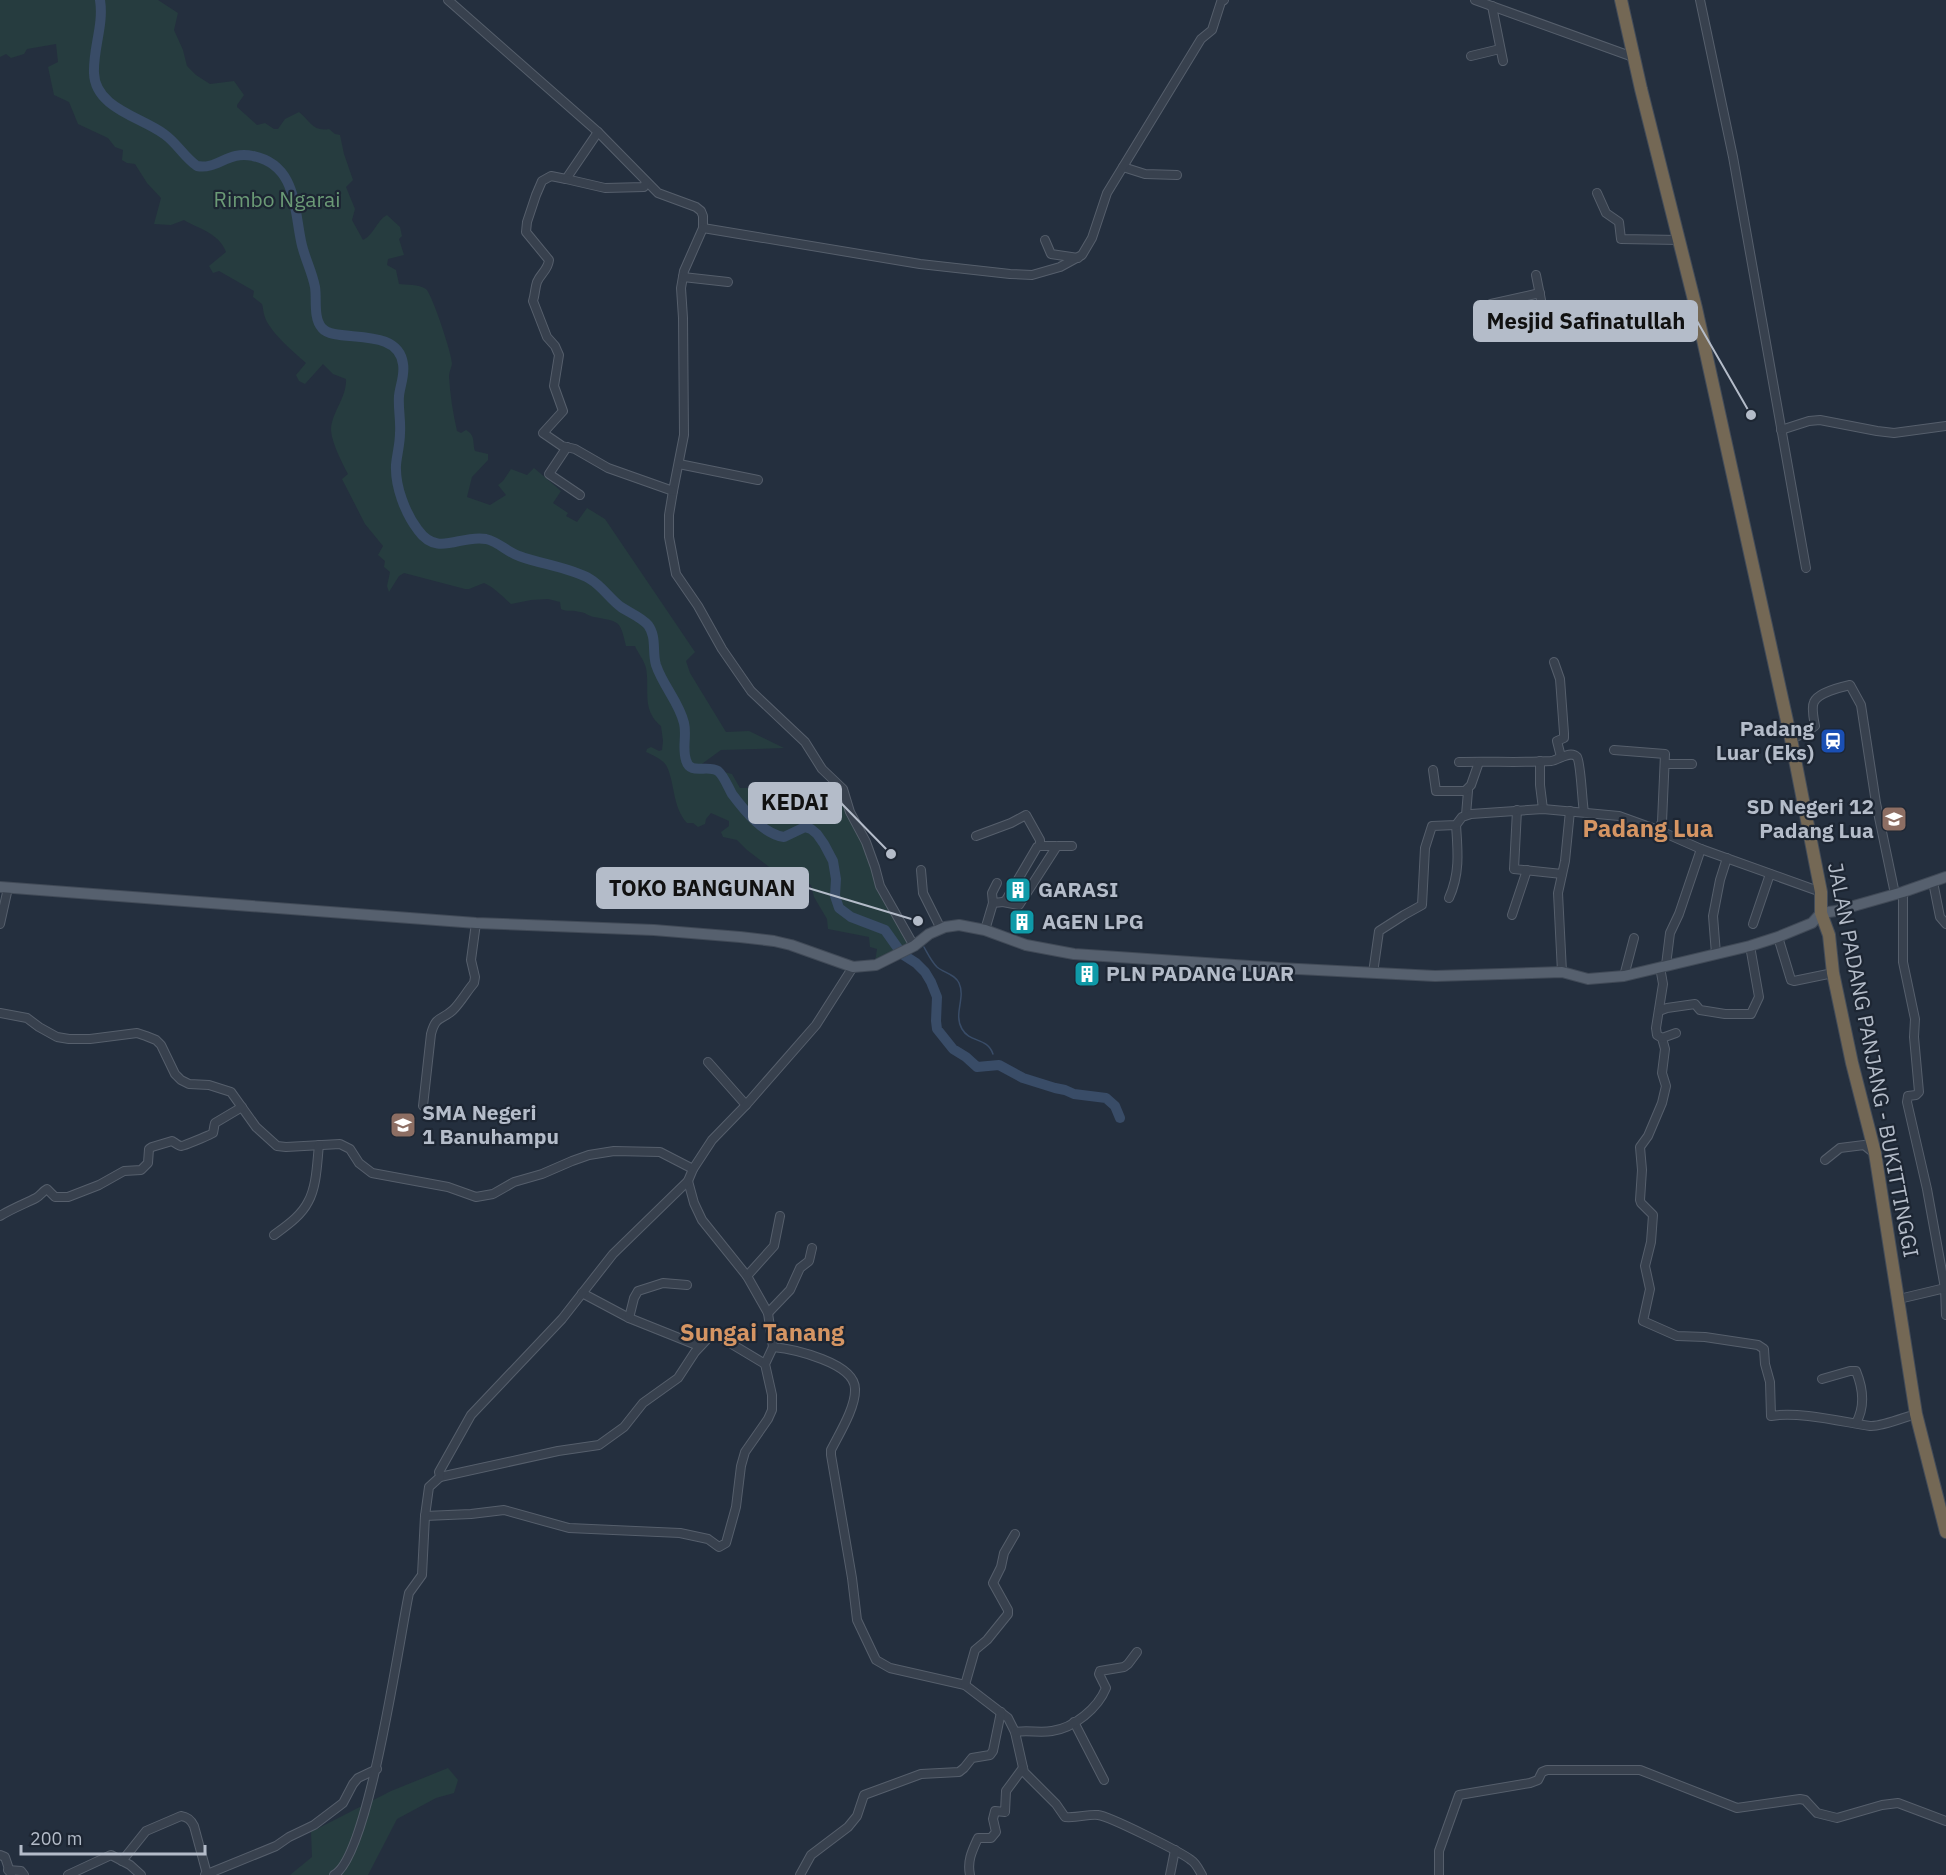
<svg xmlns="http://www.w3.org/2000/svg" width="1946" height="1875" viewBox="0 0 1946 1875" font-family="'IBM Plex Sans',sans-serif">
	<rect width="100%" height="100%" fill="#242f3e"/>
	<g fill="#263c3f">
		<path d="M0,0H158L178,13L174,30L183,50L187,66L196,75L210,84L234,81L244,95L237,105V107L257,125L265,123L274,129H278L285,119L299,112C310,121 313,132 329,129L335,134L340,135L344,154L353,180L346,187L355,209L352,220L363,240C374,235 376,221 387,215L400,227L402,236L399,239L404,255L388,259L387,265L396,270L399,284C406,285 419,284 426,289C432,294 452,354 452,363C452,367 449,371 449,376C450,395 453,413 457,431L461,433L466,430C476,436 472,441 475,451L488,454V460L472,477L467,497L490,505L506,495L498,485L503,481L511,469L527,475L534,468L561,491L553,503L568,513L566,516L577,522L587,508L605,519L695,652L686,661L690,673L726,732L749,731L784,748L721,750L699,766L732,774L740,788C755,788 770,788 779,803L800,799L821,819L831,818L828,808L818,807L821,800L817,797L820,794L819,792L829,783L873,848L884,885L912,938L927,940L874,969L877,949L870,947L869,937L828,929L827,919L814,897L811,885L806,882L781,876L747,850L737,840L723,837L721,832L729,826V821L711,813L706,819L705,824L698,827L693,823H687C672,807 675,781 666,765C662,759 652,755 646,752L647,749L651,747L659,751L662,750L663,741L661,726C641,710 650,689 646,668C644,660 638,653 635,646H626C620,619 619,622 594,617C588,616 585,612 580,612C573,610 567,612 561,609L560,602L548,599L531,600L511,604C503,597 494,587 484,583L469,589H465L404,573L399,576L389,592L387,586L390,572L384,567L385,561L378,555L383,546L365,524L342,479L348,474C342,463 331,441 331,429C332,412 347,397 346,379L333,374L323,364L305,384L299,381L296,375L306,363C294,352 267,330 264,314C263,310 263,307 262,304L253,297L254,291L219,271L213,273L209,266L226,252C219,233 199,229 184,220L171,225L154,224L161,198L147,183L135,164L127,163L122,160L123,150L115,147L108,138L78,124L69,102L54,95L48,67L58,62L56,44L27,49L24,54L11,58L6,54L0,57Z"/>
		<path d="M448,1768L458,1780L454,1793L436,1798L397,1819L368,1875H290L312,1857L311,1832L391,1791Z"/>
	</g>
	<g fill="none" stroke-linecap="round" stroke-linejoin="round">
		<path stroke="#394c67" stroke-width="1.5" d="M924,947C928,954 931,961 937,967C944,973 955,974 959,983C966,998 953,1014 962,1029C970,1043 987,1037 993,1054"/>
		<path stroke="#394c67" stroke-width="10" d="M100,0C104,25 93,48 94,73C95,108 141,117 164,134C177,143 184,157 197,166C218,170 228,150 253,156C296,165 294,207 301,241C304,257 312,271 315,287C317,299 313,318 322,328C335,344 398,325 403,364C405,375 400,386 399,396C398,408 401,421 400,433C400,444 397,454 396,465C395,486 405,513 418,530C438,558 460,534 486,539C499,542 507,552 519,556C540,564 572,568 590,579C602,586 610,599 621,607C630,613 641,617 648,625C657,637 652,652 656,665C663,686 679,702 684,723C687,735 682,748 686,760C690,776 707,764 718,771C724,776 728,787 732,794C744,810 763,834 784,837L805,827L811,829L817,834L824,844L833,861L836,879L835,896L839,908L851,917L885,930L902,954L916,963L925,972L931,982L937,997L936,1021L937,1029L953,1049L966,1057L977,1067L999,1065L1023,1078L1055,1088L1065,1090L1074,1094L1106,1098L1115,1106L1120,1118"/>
		<g stroke="#565f6c" stroke-width="10">
			<g id="minor">
				<path d="M448,0L598,132L658,193L696,207L701,211L703,216V228L684,271L681,288L683,318L684,435L673,491L669,515V537L676,574L698,606L722,649L751,691L805,742L822,769L843,789L850,812L866,842L875,867L880,886L914,946"/>
				<path d="M1475,0L1633,57"/>
				<path d="M1700,0L1733,157L1806,568"/>
				<path d="M1492,6L1503,61"/>
				<path d="M1471,56L1500,49"/>
				<path d="M598,132L566,179L551,176L542,181L536,195L527,222L526,232L549,260C548,270 541,273 537,282C535,288 535,295 533,301L547,337L555,346L559,355L554,386L563,411L543,433L562,446L575,449L608,468L673,491"/>
				<path d="M1123,167L1145,174L1177,175"/>
				<path d="M566,179L605,188L644,187L646,182"/>
				<path d="M1597,193L1606,213L1619,222L1621,239L1679,240"/>
				<path d="M703,228L920,264L1010,274L1032,275L1060,267L1082,255L1092,238L1107,193L1201,39L1212,30L1221,2L1224,0"/>
				<path d="M1045,240L1051,254L1078,258"/>
				<path d="M1536,275L1547,330"/>
				<path d="M683,277L728,282"/>
				<path d="M1491,304L1540,293"/>
				<path d="M1501,336L1571,327L1585,334L1696,308"/>
				<path d="M1781,430L1809,421L1820,420L1877,431L1894,433L1946,426"/>
				<path d="M567,447L549,474L580,495"/>
				<path d="M679,464L758,480"/>
				<path d="M1554,662L1560,679L1564,733V738L1557,741L1561,757"/>
				<path d="M1791,739L1805,733L1815,726C1814,720 1811,708 1814,702C1818,693 1841,687 1850,685L1861,705L1876,803L1895,894"/>
				<path d="M1614,750L1665,754L1662,822L1658,830"/>
				<path d="M1540,761V785L1543,809"/>
				<path d="M1459,762C1489,761 1521,763 1551,761C1559,760 1570,750 1577,757C1581,763 1582,802 1584,812"/>
				<path d="M1665,764H1692"/>
				<path d="M1433,770L1436,791H1468L1466,815"/>
				<path d="M1466,790L1471,785L1479,762"/>
				<path d="M1517,810L1514,869L1562,874"/>
				<path d="M976,836L1011,823L1026,815L1040,840V846"/>
				<path d="M921,870L923,893L941,929"/>
				<path d="M1933,882L1940,917L1946,924"/>
				<path d="M1903,892V962L1915,1019L1914,1037L1919,1092L1916,1095L1908,1096L1907,1102L1927,1189L1945,1288L1946,1315"/>
				<path d="M1449,898C1460,874 1458,852 1456,825"/>
				<path d="M1003,902L1019,905L1057,846"/>
				<path d="M993,903L992,893L997,883"/>
				<path d="M1512,915L1527,870"/>
				<path d="M0,924L8,888"/>
				<path d="M1753,924L1770,874"/>
				<path d="M985,930L993,903L1003,902L1006,900L1037,847L1040,846H1072"/>
				<path d="M1778,937L1791,980L1794,981L1833,973"/>
				<path d="M1716,954L1713,916L1720,880L1727,858"/>
				<path d="M1666,965L1670,933L1679,914L1701,849"/>
				<path d="M1660,967L1663,984L1656,1028L1657,1035L1662,1038L1665,1049L1662,1073L1666,1086L1662,1103L1648,1136L1640,1147L1642,1170L1640,1200L1641,1203L1653,1215L1651,1242L1645,1266L1650,1289L1643,1321L1677,1336L1705,1337L1758,1345L1764,1349L1765,1364L1770,1382L1771,1416C1798,1411 1843,1422 1870,1426C1881,1427 1905,1417 1916,1414"/>
				<path d="M1562,972L1558,893L1565,861L1570,811"/>
				<path d="M1373,973L1379,931L1404,915L1422,905L1425,848L1432,826L1456,825L1462,817L1471,814L1543,809L1619,816L1658,830L1701,849L1821,892"/>
				<path d="M1624,976L1634,938"/>
				<path d="M1659,1011L1667,1008L1695,1004L1700,1010L1725,1014H1751L1759,997L1750,946"/>
				<path d="M0,1013L27,1018L39,1027L57,1037L69,1039H90L137,1033L146,1036L156,1040L161,1045L175,1074L181,1080L189,1084L209,1085L231,1092L256,1127L277,1146L286,1147L340,1144L350,1149L359,1163L372,1173L448,1187L476,1197L493,1194L514,1182L542,1174L572,1161L589,1155L614,1151L660,1152L693,1169"/>
				<path d="M1662,1038L1676,1033"/>
				<path d="M708,1062L746,1105"/>
				<path d="M423,1106L431,1034C436,1015 441,1021 453,1010C461,1002 467,991 474,983L475,977L471,960L476,923"/>
				<path d="M1825,1160L1840,1148L1864,1145L1874,1153"/>
				<path d="M688,1181L694,1203L702,1220L747,1276L768,1313L773,1347C794,1349 855,1363 855,1389C856,1407 839,1434 831,1450V1455L852,1578L857,1620L876,1660L890,1668L965,1685L1008,1718L1015,1732L1024,1772L1056,1804L1065,1817C1079,1818 1087,1814 1098,1815C1109,1816 1181,1852 1191,1860C1196,1863 1199,1870 1202,1875"/>
				<path d="M0,1216C11,1209 24,1204 36,1198C40,1196 43,1191 47,1189L55,1197H68L99,1185L124,1171L141,1170L148,1163L149,1149L152,1147L172,1141C174,1142 179,1146 181,1146C184,1146 212,1134 213,1133C214,1129 214,1126 215,1123L242,1107"/>
				<path d="M274,1235C286,1226 301,1216 308,1202C317,1186 317,1162 319,1145"/>
				<path d="M747,1276L774,1246L780,1216"/>
				<path d="M582,1293L629,1318L699,1346"/>
				<path d="M1899,1299L1945,1288"/>
				<path d="M768,1313L790,1290L800,1268L809,1261L812,1248"/>
				<path d="M629,1318L634,1298L638,1291L663,1283L687,1285"/>
				<path d="M1822,1379L1850,1371H1856C1863,1388 1865,1407 1856,1423"/>
				<path d="M440,1477L558,1451L599,1445L624,1427L643,1403L678,1378L695,1352L711,1335L720,1337L765,1364"/>
				<path d="M425,1516L471,1514L504,1510L569,1528L680,1533L708,1539L719,1547L726,1543L736,1507L741,1466L745,1452L768,1419L772,1410V1395L765,1364L773,1347"/>
				<path d="M965,1685L975,1650L987,1640L1008,1614V1610L993,1583L1001,1567L1004,1553L1015,1534"/>
				<path d="M1074,1722L1104,1780"/>
				<path d="M1015,1732C1027,1730 1041,1733 1052,1731C1074,1728 1098,1708 1106,1688L1099,1674L1100,1671L1124,1667L1128,1664L1137,1652"/>
				<path d="M0,1855L5,1857L11,1875"/>
				<path d="M122,1861L146,1831L181,1816C188,1817 191,1820 194,1826L207,1874"/>
				<path d="M8,1870L21,1871L24,1875"/>
				<path d="M68,1875L111,1855L130,1865L141,1875"/>
				<path d="M205,1875L276,1846L289,1837L314,1825L343,1803L353,1784L358,1778L377,1769"/>
				<path d="M334,1875C369,1856 399,1640 409,1593L422,1575L425,1516L429,1487L440,1477L439,1472L471,1415L562,1319L613,1254L688,1181L693,1169L712,1140L746,1105L816,1025L853,967"/>
				<path d="M800,1875L811,1855L848,1827L857,1816L864,1795L921,1774L959,1772L964,1768L972,1758L990,1755L993,1751L1001,1712"/>
				<path d="M970,1875C967,1861 972,1851 978,1838H991L996,1832L993,1819L995,1811L1005,1812L1006,1791L1023,1768"/>
				<path d="M1170,1875L1175,1850"/>
				<path d="M1439,1875V1851L1459,1795L1530,1783L1538,1780L1542,1772L1547,1770H1640L1737,1808L1800,1799L1805,1800L1817,1813L1837,1818L1882,1805L1898,1803L1946,1821"/>
			</g>
		</g>
		<g stroke="#414a57" stroke-width="12">
			<path id="major" d="M0,887L476,923L654,930L740,937L774,941L791,945L853,967L876,965L914,946L929,934L945,927L959,925L985,930L1026,945L1074,954L1279,968L1435,976L1562,972L1588,979L1624,976L1750,946L1778,937L1812,923L1821,913L1836,911L1903,892L1946,877"/>
		</g>
		<g stroke="#434c59" stroke-width="14">
			<path id="highway" d="M1621,0L1641,89L1696,308L1791,739L1821,892V913L1829,935L1833,973L1852,1063L1875,1153L1916,1414L1946,1532"/>
		</g>
		<use href="#minor" stroke="#38414e" stroke-width="8"/>
		<use href="#major" stroke="#56606e" stroke-width="10"/>
		<use href="#highway" stroke="#746855" stroke-width="12"/>
	</g>
	<defs>
		<g id="station-square" transform="scale(1.35)"><rect x="-9" y="-9" width="18" height="18" rx="4" fill="#1a4fb4" stroke="#1d2633"/><path d="M-3-6H3Q5-6 5-4V2Q5 4 3 4L4.5 6H3L1.5 4h-3L-3 6H-4.5L-3 4Q-5 4-5 2V-4Q-5-6-3-6ZM-3.5-4v3h7v-3ZM-3.5 1v1.5H-2V1ZM2 1v1.5H3.5V1Z" fill="#fff"/></g>
		<g id="school-square" transform="scale(1.35)"><rect x="-9" y="-9" width="18" height="18" rx="4" fill="#8d6e63" stroke="#1d2633"/><path d="M0-5L7-2L0 1L-7-2ZM-4 1L0 2.5L4 1V4Q0 6-4 4Z" fill="#fff"/></g>
		<g id="building-square" transform="scale(1.35)"><rect x="-9" y="-9" width="18" height="18" rx="4" fill="#0f9aa8" stroke="#1d2633"/><path d="M-4-6H4V6H1V3H-1V6H-4ZM-2.5-4.3h1.7v1.8h-1.7ZM.8-4.3h1.7v1.8H.8ZM-2.5-1h1.7V.8h-1.7ZM.8-1h1.7V.8H.8Z" fill="#fff"/></g>
	</defs>
	<g fill-rule="evenodd">
		<use href="#station-square" x="1833" y="741"/>
		<use href="#school-square" x="1894" y="819"/>
		<use href="#building-square" x="1018" y="890"/>
		<use href="#building-square" x="1022" y="922"/>
		<use href="#building-square" x="1087" y="974"/>
		<use href="#school-square" x="403" y="1125"/>
	</g>
	<g text-anchor="middle" stroke-width="4.5" stroke-linejoin="round" paint-order="stroke">
		<g font-size="21" fill="#6b9a76" stroke="#1d2633">
			<text x="277" y="207">Rimbo Ngarai</text>
		</g>
		<g font-size="21" font-weight="bold" fill="#b4bcc9" stroke="#1d2633" text-anchor="start">
			<text x="1814" y="736" text-anchor="end">Padang<tspan x="1814" dy="24">Luar (Eks)</tspan></text>
			<text x="1874" y="814" text-anchor="end">SD Negeri 12<tspan x="1874" dy="24">Padang Lua</tspan></text>
			<text x="1038" y="897">GARASI</text>
			<text x="1042" y="929">AGEN LPG</text>
			<text x="1106" y="981">PLN PADANG LUAR</text>
			<text x="422" y="1120">SMA Negeri<tspan x="422" dy="24">1 Banuhampu</tspan></text>
		</g>
		<g font-size="21" fill="#b4bcc9" stroke="#1d2633">
			<text transform="translate(1873 1060) rotate(79)" y="7">JALAN PADANG PANJANG - BUKITTINGGI</text>
		</g>
		<g font-size="24" font-weight="bold" fill="#d59563" stroke="#1d2633">
			<text x="1648" y="837">Padang Lua</text>
			<text x="762" y="1341">Sungai Tanang</text>
		</g>
	</g>
	<path fill="none" stroke="#b4bcc9" stroke-width="2" d="M1751 415L1697 321M891 854L841 803M918 921L808 888"/>
	<g fill="#b4bcc9" stroke="#1d2633" stroke-width="2">
		<circle cx="1751" cy="415" r="6"/>
		<circle cx="891" cy="854" r="6"/>
		<circle cx="918" cy="921" r="6"/>
	</g>
	<g fill="#b4bcc9" stroke="#b4bcc9" stroke-width="2">
		<rect x="1474" y="301" width="223" height="40" rx="6"/>
		<rect x="749" y="783" width="92" height="40" rx="6"/>
		<rect x="597" y="868" width="211" height="40" rx="6"/>
	</g>
	<g font-size="22" text-anchor="middle" font-weight="bold" fill="#111">
		<text x="1586" y="329">Mesjid Safinatullah</text>
		<text x="795" y="810">KEDAI</text>
		<text x="702" y="896">TOKO BANGUNAN</text>
	</g>
	<path d="M21 1845v9h184v-9" fill="none" stroke="#b4bcc9" stroke-width="3"/>
	<text x="30" y="1845" font-size="18" fill="#b4bcc9" stroke="#1d2633" stroke-width="4.5" paint-order="stroke">200 m</text>
</svg>
